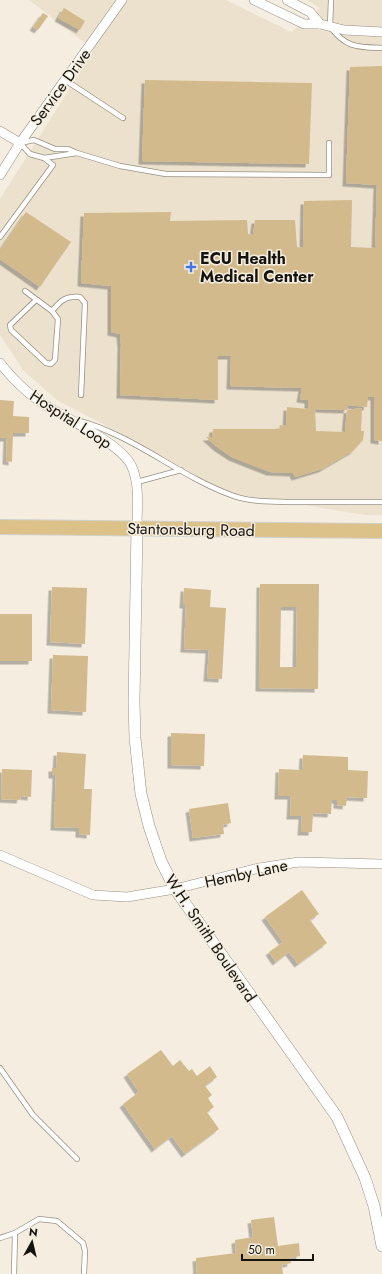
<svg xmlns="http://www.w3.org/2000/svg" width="382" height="1274" viewBox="0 0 382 1274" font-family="Jost,sans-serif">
	<defs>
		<filter id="shadow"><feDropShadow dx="-3.5" dy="3.5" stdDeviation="0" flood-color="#0004"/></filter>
	</defs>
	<rect width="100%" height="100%" fill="#f5eee0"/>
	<path fill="#ece1cd" d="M29,0H226L291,32L320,8L307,0H382V515H366L228,493L115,430L58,401L23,370L0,335V199L94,50Z"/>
	<g fill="#d2ba8c" fill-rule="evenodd" filter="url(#shadow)">
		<path d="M64,8L85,21L80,30L58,18Z"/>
		<path d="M43,13L48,16L38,30L33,27Z"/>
		<path d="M382,66V441L374,440V397L368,396L367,407L348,405L347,410L315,409L316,431L345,432L347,410L362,408L361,431H364L363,440L353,451L322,469L295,477L293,473L270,472L232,457L217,447L206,437H212L213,429H279L280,425L286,426L287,407L308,409V400L300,399L302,388L230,386L231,356H218V400L120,395L121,344L120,334L111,332V286L81,283L84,213L171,212L170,221L247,220L248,234L253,235L255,220H295L297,247L303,248L304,201L352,200L351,247L375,248L377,185L346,183L350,67Z"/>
		<path d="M145,80L312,83L309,164L142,161Z"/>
		<path d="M26,212L71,242L40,287L0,259V250Z"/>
		<path d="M0,400L14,401L13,416L29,417V433H13L12,462L6,461L7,438H0Z"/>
		<path d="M260,584H319L318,689L259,688ZM281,607H297L296,667H280Z"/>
		<path d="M52,587L87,588L85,644L50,642Z"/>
		<path d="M184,588L211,590L210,607L226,608L222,679L207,678L209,650L184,649L186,605H183Z"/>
		<rect x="0" y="614" width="32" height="47"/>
		<path d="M53,655L88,656L86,712L51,710Z"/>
		<path d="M171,733L205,734L204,766L171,765Z"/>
		<path d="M57,752L86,754L84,789H92L90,835L79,834V828L54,827L56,775H52V768H56Z"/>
		<path d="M303,755L348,757V770L368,771L367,798L347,797L346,806L337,805V800H332L331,814L313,813L312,832H301L302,816H290L291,796H278L279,769L302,770Z"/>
		<path d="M2,769L32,770L31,797L21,796L20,800L1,799Z"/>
		<path d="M228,803L231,823L223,825L224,834L193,838L189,809Z"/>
		<path d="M302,890L319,914L310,920L327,943L298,964L289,952L276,962L269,952L283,942L265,917Z"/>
		<path d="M161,1050L173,1066L180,1060L189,1071L192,1069L197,1076L210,1066L217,1077L205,1086L212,1095L208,1098L214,1107L207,1112L219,1129L185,1154L172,1136L155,1149L123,1104L139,1092L127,1074Z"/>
		<path d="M274,1217L278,1246L299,1243L300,1256L290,1258L291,1263L282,1265L283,1274H197L196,1258L236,1253L235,1240L253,1237L251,1220Z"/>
	</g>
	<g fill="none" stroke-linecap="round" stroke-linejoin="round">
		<g stroke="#979084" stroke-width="6">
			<g id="service">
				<path d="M331,0L330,26C345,48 358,47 382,48"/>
				<path d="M65,80L123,118"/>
				<path d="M34,140L55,149H68L77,153L44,158L30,154L20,143Z"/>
				<path d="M77,153L120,166L166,174L329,175V143"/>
				<path d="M0,237L53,165L44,158"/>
				<path d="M25,291L52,311C61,300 66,296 80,297L85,303L81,395"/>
				<path d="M36,300L10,325L11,330L46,363L51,364L55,360L58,319L52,311"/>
				<path d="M76,420C132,434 177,475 231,495C251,503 274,501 294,502C323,502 353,502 382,502"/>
				<path d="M137,482L181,470"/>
				<path d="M0,1068L33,1115L77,1159"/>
				<path d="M0,1238L15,1233"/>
				<path d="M14,1274L15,1233L39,1219L57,1221L83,1243L85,1251L84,1274"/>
			</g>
		</g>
		<g stroke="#979084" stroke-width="10">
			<g id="minor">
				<path d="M254,0L304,24H320L344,30L382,32"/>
				<path d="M287,0L310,12L320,24"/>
				<path d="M0,131L20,143"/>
				<path d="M0,175L20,143L122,0"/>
				<path d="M0,363C11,377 24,390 39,401C62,417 122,443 132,467C140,486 137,508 137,528"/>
				<path d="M0,855L93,895L127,897L175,889L259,868L299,862L382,864"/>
			</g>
		</g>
		<g stroke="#979084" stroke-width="12">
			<path id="tertiary" d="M137,528L134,702L135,738L141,794L149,826L161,861L175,889L337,1117L365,1178L374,1206L382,1246"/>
		</g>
		<g stroke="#d0d0cf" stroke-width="16">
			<path id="primary" d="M0,527L382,531"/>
		</g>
		<use href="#service" stroke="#fff" stroke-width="4.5"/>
		<use href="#minor" stroke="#fff" stroke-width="9"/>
		<use href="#tertiary" stroke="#fff" stroke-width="11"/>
		<use href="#primary" stroke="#dcc289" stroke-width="14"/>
	</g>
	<path fill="#4175e5" stroke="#f5eee0" stroke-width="1.5" d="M189 261h4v4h4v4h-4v4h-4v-4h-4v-4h4z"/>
	<g text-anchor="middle" stroke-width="3" stroke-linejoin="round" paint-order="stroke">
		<g font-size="16" fill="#15130e" stroke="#f5eee0">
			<text transform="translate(60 87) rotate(-54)" y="6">Service Drive</text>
			<text transform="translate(71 419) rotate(33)" y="6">Hospital Loop</text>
			<text transform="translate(191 529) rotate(1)" y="6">Stantonsburg Road</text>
			<text transform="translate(246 873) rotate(-12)" y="6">Hemby Lane</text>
			<text transform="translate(211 938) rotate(56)" y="6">W.H. Smith Boulevard</text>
		</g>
		<g font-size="16" font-weight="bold" fill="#15130e" stroke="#f5eee0" text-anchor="start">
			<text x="200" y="264">ECU Health<tspan x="200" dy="18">Medical Center</tspan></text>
		</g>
	</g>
	<g transform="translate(32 1242) rotate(8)" stroke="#f5eee0" stroke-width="3" paint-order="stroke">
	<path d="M0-3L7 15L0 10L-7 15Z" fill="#15130e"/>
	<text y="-6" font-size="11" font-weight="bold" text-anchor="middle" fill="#15130e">N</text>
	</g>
	<path d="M242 1254v6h71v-6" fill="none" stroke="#15130e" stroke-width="2"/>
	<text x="248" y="1254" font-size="12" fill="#15130e" stroke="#f5eee0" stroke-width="3" paint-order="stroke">50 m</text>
</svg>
